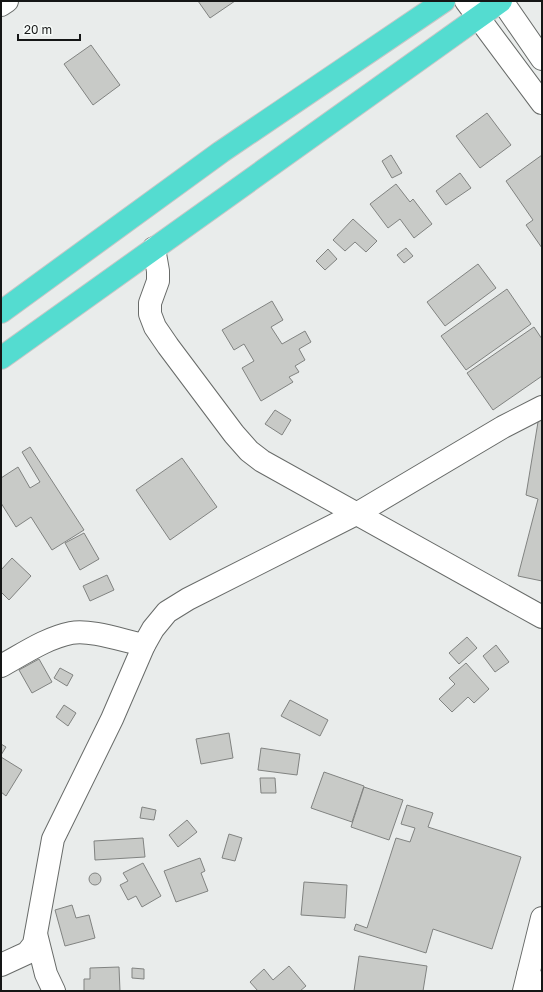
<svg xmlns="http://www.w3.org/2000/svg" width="543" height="992" viewBox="0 0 543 992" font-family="'Golos Text',sans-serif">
	<rect width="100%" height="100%" fill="#e9eceb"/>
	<g fill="#c8cac7" stroke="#818381">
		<path d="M198,1H235L210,18Z"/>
		<path d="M91,45L120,85L93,105L64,64Z"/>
		<path d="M487,113L511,145L480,168L456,136Z"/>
		<path d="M391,155L402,173L392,178L382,161Z"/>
		<path d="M542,155V248L526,225L533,220L506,181Z"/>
		<path d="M460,173L471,188L446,205L436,191Z"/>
		<path d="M396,184L410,202L413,199L432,224L414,238L400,219L388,228L370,204Z"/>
		<path d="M353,219L377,241L366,252L355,242L345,251L333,240Z"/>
		<path d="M406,248L413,256L404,263L397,255Z"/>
		<path d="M328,249L337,259L325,270L316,261Z"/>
		<path d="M478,264L496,288L445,326L427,302Z"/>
		<path d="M507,289L531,324L466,370L441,336Z"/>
		<path d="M272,301L283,320L271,327L282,344L305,331L311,342L299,349L305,360L295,366L299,372L289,377L293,382L261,401L242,368L254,361L244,344L234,350L222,330Z"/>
		<path d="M534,327L542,339V376L493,410L467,373Z"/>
		<path d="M275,410L291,420L282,435L265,424Z"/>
		<path d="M542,414V581L518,576L538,499L526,495L539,416Z"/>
		<path d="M30,447L84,530L52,550L31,517L16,527L1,503V478L18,467L30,488L40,482L22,452Z"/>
		<path d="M182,458L217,507L170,540L136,490Z"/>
		<path d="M84,533L99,559L80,570L65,543Z"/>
		<path d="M12,558L31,576L9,600L1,592V570Z"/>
		<path d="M107,575L114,590L90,601L83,586Z"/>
		<path d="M467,637L477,648L459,664L449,653Z"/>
		<path d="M496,645L509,662L495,672L483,656Z"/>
		<path d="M39,659L52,682L32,693L19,670Z"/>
		<path d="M466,663L489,689L474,703L468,697L452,712L439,699L455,684L449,678Z"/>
		<path d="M60,668L73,675L67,686L54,678Z"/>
		<path d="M290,700L328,720L320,736L281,716Z"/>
		<path d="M64,705L76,713L68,726L56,717Z"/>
		<path d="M229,733L233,758L201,764L196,739Z"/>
		<path d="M1,744L6,747L1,755Z"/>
		<path d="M261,748L300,754L297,775L258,770Z"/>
		<path d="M1,757L22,770L6,796L1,792Z"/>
		<path d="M324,772L364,786L352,822L311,808Z"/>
		<path d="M260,778H275L276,793H261Z"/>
		<path d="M364,787L403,800L389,840L351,827Z"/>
		<path d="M407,805L433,813L428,827L521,857L492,949L433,929L426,953L354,930L356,924L367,928L396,838L410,842L415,828L401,824Z"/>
		<path d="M142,807L156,810L154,820L140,818Z"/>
		<path d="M187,820L197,832L178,847L169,835Z"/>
		<path d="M229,834L242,838L235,861L222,858Z"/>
		<path d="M143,838L145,857L95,860L94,841Z"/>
		<path d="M200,858L205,871L201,873L208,891L176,902L164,871Z"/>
		<path d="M143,863L161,896L142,907L136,896L128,900L120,885L128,881L123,873Z"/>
		<circle cx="95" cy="879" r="6"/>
		<path d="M304,882L347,885L345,918L301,915Z"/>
		<path d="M72,905L76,918L89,915L95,938L65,946L55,910Z"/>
		<path d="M359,956L427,966L423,991H354Z"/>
		<path d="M289,966L306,986L300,991H258L250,982L264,969L273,980Z"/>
		<path d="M119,967L120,991H84V979H90V968Z"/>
		<path d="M132,968L144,969V979L132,978Z"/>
	</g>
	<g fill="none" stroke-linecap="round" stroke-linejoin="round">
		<g stroke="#686b69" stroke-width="24">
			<g id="minor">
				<path d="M1,5L7,1"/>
				<path d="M154,248L158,271V281L150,303V314L155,327L168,346L234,434L249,451L262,461L542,617"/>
				<path d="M1,666C23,654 46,638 71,633C90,629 124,641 144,645"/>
				<path d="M36,934L46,974L54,991"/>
				<path d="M1,965L27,953L34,944L53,839L112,719L144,645L153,629L167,612L188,599L358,513L503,427L542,407"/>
				<path d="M528,975L542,987"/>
			</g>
		</g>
		<g stroke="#686b69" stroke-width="24">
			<g id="tertiary">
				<path d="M466,1L542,103"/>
				<path d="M502,1L542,59"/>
				<path d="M524,991L542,918"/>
			</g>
		</g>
		<g stroke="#c7c7c7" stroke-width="24">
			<g id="trunk">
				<path d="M1,312L221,152L444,1"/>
				<path d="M1,358L501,1"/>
			</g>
		</g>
		<use href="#minor" stroke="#fff" stroke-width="22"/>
		<use href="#tertiary" stroke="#fff" stroke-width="22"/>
		<use href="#trunk" stroke="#54dcd0" stroke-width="22"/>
	</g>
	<rect width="543" height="992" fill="none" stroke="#151616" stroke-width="4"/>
	<path d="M18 34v6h62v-6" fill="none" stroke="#151616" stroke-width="2"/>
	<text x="24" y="34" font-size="12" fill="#151616" stroke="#f6faf8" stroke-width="3" paint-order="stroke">20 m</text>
</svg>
